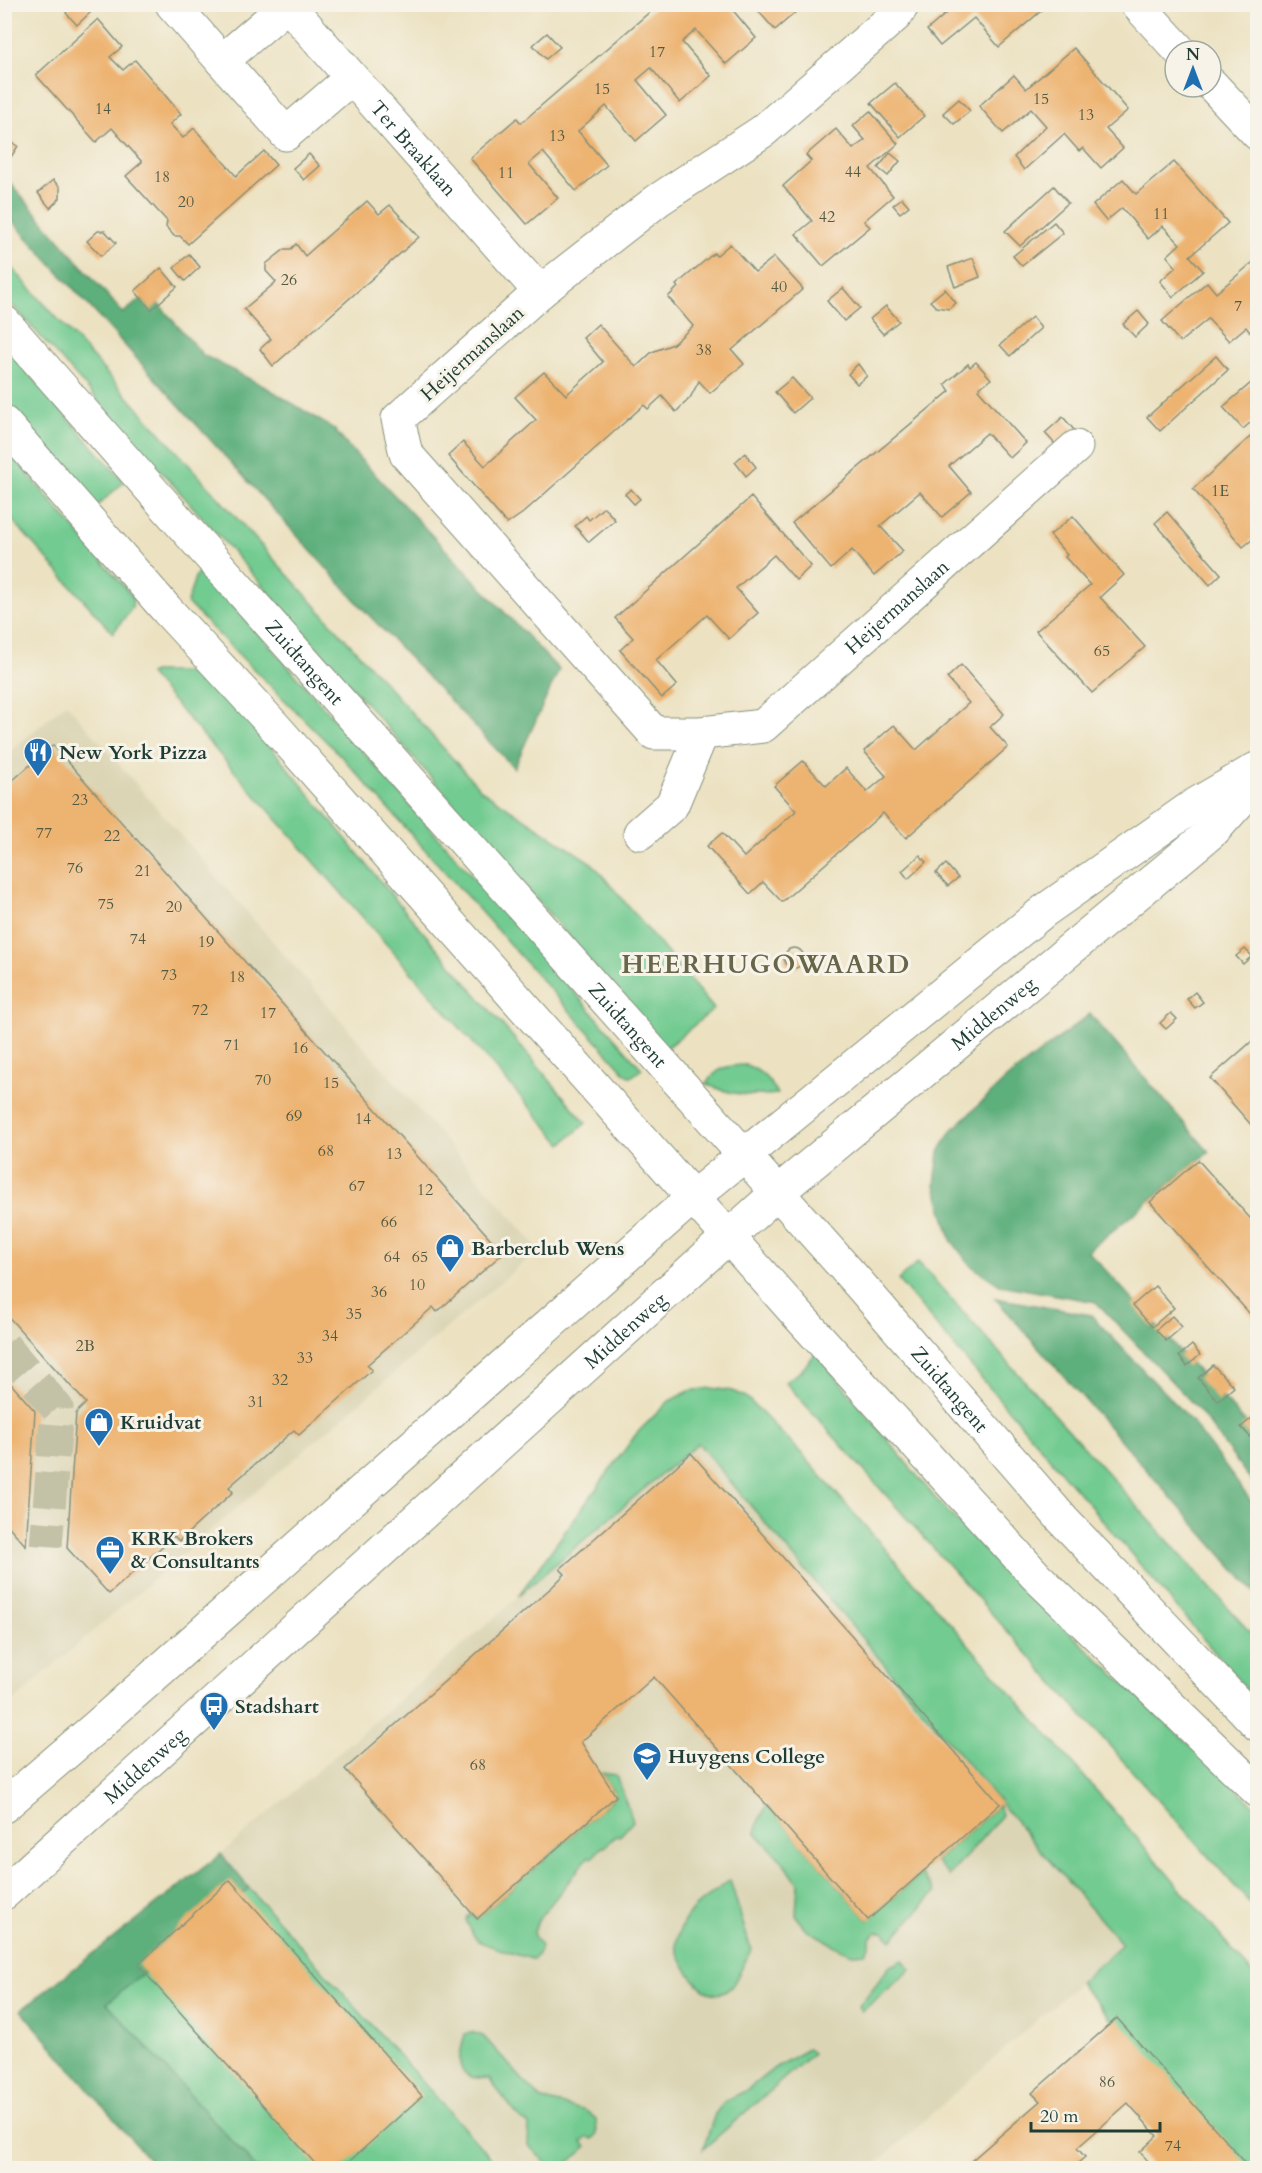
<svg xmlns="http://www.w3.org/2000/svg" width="1262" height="2173" viewBox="0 0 1262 2173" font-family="Cardo,serif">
	<rect width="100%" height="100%" fill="#f7f3e8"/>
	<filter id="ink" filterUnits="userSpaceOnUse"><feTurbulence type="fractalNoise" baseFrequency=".0167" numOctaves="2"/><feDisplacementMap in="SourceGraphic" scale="12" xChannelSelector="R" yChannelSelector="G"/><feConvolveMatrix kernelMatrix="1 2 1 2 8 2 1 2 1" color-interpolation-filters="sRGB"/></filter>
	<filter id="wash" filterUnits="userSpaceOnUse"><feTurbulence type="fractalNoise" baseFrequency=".008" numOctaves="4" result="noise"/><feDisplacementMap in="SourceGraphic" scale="24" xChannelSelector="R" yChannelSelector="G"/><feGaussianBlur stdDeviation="1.35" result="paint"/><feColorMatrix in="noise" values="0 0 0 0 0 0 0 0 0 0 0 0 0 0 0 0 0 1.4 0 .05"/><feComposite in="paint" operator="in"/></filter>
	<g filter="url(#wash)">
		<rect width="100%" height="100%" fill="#ece2c2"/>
		<g fill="#dbd5b5">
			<path d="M66,703L539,1249L43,1674L5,1710V756Z"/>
			<path d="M697,1443L1010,1806L1122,1944L871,2168H503L221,1854Z"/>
		</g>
		<g fill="#72cb91" stroke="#488462" stroke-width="1.5">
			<path d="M4,259L481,790L593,864L714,1009L665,1049C448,795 228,544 5,297Z"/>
			<path d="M4,345L124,482L96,507L5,403Z"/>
			<path d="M4,446L133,597L132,608L113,633L5,512Z"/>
			<path d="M200,572H205L642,1069L631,1077L626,1074L343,758L187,603L195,577Z"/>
			<path d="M153,672H185L211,680L239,708L390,893L586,1123L562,1144L149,674Z"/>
			<path d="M746,1065C760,1070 771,1081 777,1094C751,1097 730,1095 706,1084C717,1068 726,1065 746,1065Z"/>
			<path d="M918,1262L1257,1640V1702L898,1280Z"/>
			<path d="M816,1353L937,1500L1002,1569L1257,1808V1911L785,1382L801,1371Z"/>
			<path d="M711,1388L732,1391L746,1397L802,1454L1102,1797L1257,1979V2168H1244L1079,1983L1122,1944L1040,1850L698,1443L518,1596L637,1433L669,1401L689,1391Z"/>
			<path d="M601,1773L616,1775L633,1821L619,1837L615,1836L605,1847H602L592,1858L589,1856L538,1920C533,1934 531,1934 541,1946L539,1953L533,1959C528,1959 481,1943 478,1941C473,1936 469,1927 466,1920L471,1913L477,1919L616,1796Z"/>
			<path d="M767,1805L868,1920L921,1874L935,1892L892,1940L884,1932H877L870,1938V1945L865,1953L853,1954L842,1950L803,1927L796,1915L798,1883L783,1862L756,1833L757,1824Z"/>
			<path d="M999,1805L1002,1815L949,1876L936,1861Z"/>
			<path d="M730,1880L751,1950C746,1959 737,1980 731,1987C709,2010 683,1968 677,1950C675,1943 678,1934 681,1928C690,1905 712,1895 730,1880Z"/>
			<path d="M249,1888L500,2168H256L107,2003Z"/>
			<path d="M903,1960L911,1970L862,2011L859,2006L890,1966Z"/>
			<path d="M471,2032L483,2036L540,2099L586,2111L596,2119L597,2134L593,2139L588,2137L582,2142L586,2147L563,2168H551L528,2145L529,2124L521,2120L489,2079C483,2077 474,2079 469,2076C453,2068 462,2048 465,2034Z"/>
			<path d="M808,2049L813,2053L703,2149L715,2114L725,2101L745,2091L776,2067Z"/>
		</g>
		<g fill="#5daf7b" stroke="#3e7658" stroke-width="1.5">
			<path d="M4,176L123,313L149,293L203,355L269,389L334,429L346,444L559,670L514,768L367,613L5,213Z"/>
			<path d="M1090,1014L1209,1152L1088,1251L1257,1435V1489L1197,1408L1096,1302L1000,1285L970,1265L951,1240L935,1185L939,1152L951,1131L1006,1079Z"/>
			<path d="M995,1298L1091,1315L1192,1422L1257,1509V1595Z"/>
			<path d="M221,1854L249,1888L107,2003L256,2168H156L21,2010Z"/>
		</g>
		<g id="blocks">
			<g fill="#edb371">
				<path d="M71,4H85L91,12L77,25L66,13Z"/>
				<path d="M659,4H735L731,8L756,38L726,64L696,30L682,42L711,76L680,103L651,68L637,80L666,115L636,141L606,106L578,131L607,165L576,191L543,152L529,164L558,198L527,224L470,158L517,118L521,123Z"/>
				<path d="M752,4H805L775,30Z"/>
				<path d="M957,4H1049L999,47L974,18L940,46L927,30Z"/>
				<path d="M98,19L122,47L110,57L123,70L135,60L181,114L170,124L183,138L194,128L236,176L264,151L276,165L188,244L180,236H174L166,227L167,221L126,176L142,162L112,128L96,142L36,75Z"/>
				<path d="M547,33L560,47L546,59L533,45Z"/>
				<path d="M1074,48L1128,110L1106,129L1123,148L1101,168L1083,148L1079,151L1064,134L1024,170L1014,157L1046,126L1031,109L1003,133L979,106L1014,75L1026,89Z"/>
				<path d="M895,83L924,116L900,137L871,103Z"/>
				<path d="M959,99L970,111L954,124L943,113Z"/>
				<path d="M870,111L898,144L870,168L893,196L864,221L870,227L823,266L796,234L812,221L783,186L811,161L806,155L836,129L853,149L865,140L853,126Z"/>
				<path d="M4,138L18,146L11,157L4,153Z"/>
				<path d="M890,153L900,161L888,176L878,168Z"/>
				<path d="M309,154L320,166L304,180L293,168Z"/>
				<path d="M1174,162L1228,223L1190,256L1203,271L1173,297L1160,281L1176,267L1167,256L1180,244L1163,226L1148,239L1122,208L1106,221L1093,205L1123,179L1136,194Z"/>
				<path d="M53,180L60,187V198L50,208L38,193Z"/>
				<path d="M1054,186L1068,203L1020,246L1005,231Z"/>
				<path d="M902,198L909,206L900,213L893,205Z"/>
				<path d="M367,201L379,214L390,205L419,237L273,366L260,349L271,339L244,309L276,282L266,271V264L285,249H291L296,244L305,256Z"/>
				<path d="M1054,222L1063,233L1022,266L1013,256Z"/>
				<path d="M98,231H105L116,243L101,256L87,241Z"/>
				<path d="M730,244L755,272L774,257L803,289L732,350L744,364L710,393L699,381L690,398L676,412L662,396L648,409L644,405L523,513L507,524L448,456L463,442L485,466L536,420L515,397L544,372L566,395L584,379L603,362L583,338L598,324L636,367L652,352L673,344L693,326L668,297L678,287L676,285L714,253L716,256Z"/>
				<path d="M189,254L200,267L185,281L174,268Z"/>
				<path d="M973,258L980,277L955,287L948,267Z"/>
				<path d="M1258,258V332L1253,336L1246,327L1229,341L1208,319L1180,342L1162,321L1207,282L1216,293Z"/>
				<path d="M161,268L177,287L151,310L135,291Z"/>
				<path d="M843,288L860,308L844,321L827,301Z"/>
				<path d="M945,289L956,303L949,309L936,307L930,301Z"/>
				<path d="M886,306L899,321L883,334L870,319Z"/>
				<path d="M1138,311L1149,324L1135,337L1123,324Z"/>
				<path d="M1032,317L1041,328L1010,356L1000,345Z"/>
				<path d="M1216,356L1228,370L1160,431L1147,417Z"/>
				<path d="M976,362L991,379L978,389L1026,443L1010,458L987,433L949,466L971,492L942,517L920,492L880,526L903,551L874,576L852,550L831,569L792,523L950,391L945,384L968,364L970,367Z"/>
				<path d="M858,364L867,376L857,384L848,374Z"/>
				<path d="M1258,377V416L1243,429L1223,407Z"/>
				<path d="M792,378L810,398L793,413L775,392Z"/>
				<path d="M1063,417L1080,437L1063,453L1045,433Z"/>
				<path d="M1250,437L1258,445V535L1243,547L1193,489Z"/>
				<path d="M745,453L756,467L746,476L735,462Z"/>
				<path d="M631,489L640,499L634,504L625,494Z"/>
				<path d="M751,497L811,566L796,580L774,555L736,588L758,613L743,626L729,639L707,615L656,660L677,685L662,698L620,650L633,638L615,618Z"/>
				<path d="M604,507L615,520L589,542L575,526L586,516L589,520Z"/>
				<path d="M1167,512L1221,574L1210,585L1155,523Z"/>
				<path d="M1073,516L1124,575L1100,597L1145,647L1092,693L1036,631L1090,585L1065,557L1067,555L1050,535Z"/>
				<path d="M961,665L1004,714L990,727L1008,747L906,838L883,813L782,902L763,882L750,894L707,846L722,833L744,857L796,811L774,786L803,761L826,786L846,768L867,792L886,776L864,751L894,725L916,750L969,703L947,678Z"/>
				<path d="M53,745L503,1253L437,1312L433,1307L367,1365L372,1370L299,1435L294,1430L229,1487L233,1492L179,1541L174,1536L109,1594L67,1548L76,1413L86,1403L4,1312V788Z"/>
				<path d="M920,855L926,862L908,879L902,871Z"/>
				<path d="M946,864L958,878L948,886L936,873Z"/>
				<circle cx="794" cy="958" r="10"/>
				<path d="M1245,949L1252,956L1243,964L1236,956Z"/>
				<path d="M1195,992L1203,1002L1195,1008L1187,999Z"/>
				<path d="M1171,1013L1177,1019L1166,1029L1160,1023Z"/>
				<path d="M1258,1036V1123L1253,1127L1210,1078Z"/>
				<path d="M1198,1160L1258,1227V1323L1150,1202Z"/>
				<path d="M1155,1286L1174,1308L1152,1327L1133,1305Z"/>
				<path d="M1172,1316L1182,1327L1166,1341L1156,1330Z"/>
				<path d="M1192,1345L1200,1355L1187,1366L1179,1356Z"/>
				<path d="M1213,1365L1234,1387L1218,1401L1198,1378Z"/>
				<path d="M4,1376L35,1411L26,1546L4,1521Z"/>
				<path d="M1252,1418L1258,1424L1256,1443L1241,1427Z"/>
				<path d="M691,1453L1000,1804L868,1920L654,1677L581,1742L616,1796L477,1919L345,1769L553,1586L565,1574L560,1569Z"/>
				<path d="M230,1880L422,2096L342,2168H319L138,1965Z"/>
				<path d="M1117,2018L1250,2168H1154L1140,2152L1157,2136L1128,2103L1077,2148L1085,2157L1072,2168H963L1040,2101L1032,2093Z"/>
			</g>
		</g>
	</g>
	<g filter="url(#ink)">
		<use href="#blocks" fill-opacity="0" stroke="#86907b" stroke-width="1.5"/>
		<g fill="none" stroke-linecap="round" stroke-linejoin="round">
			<path stroke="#c3c1a6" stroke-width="33" stroke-dasharray="33 16" stroke-linecap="butt" d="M4,1346L57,1408L46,1546"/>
			<g stroke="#86907b" stroke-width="35">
				<g id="minor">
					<path d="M172,4L286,134L351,78"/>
					<path id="s1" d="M287,4L540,292"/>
					<path id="s2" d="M903,4L896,15L763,131L658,200L540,292L398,419L406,454L654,733H702L763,726L1076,447"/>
					<path d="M1137,4L1180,51"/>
					<path d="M222,61L287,5"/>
					<path d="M1211,84L1258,134"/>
					<path d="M640,833L672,805L702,733"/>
				</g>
			</g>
			<g stroke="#86907b" stroke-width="35">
				<g id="tertiary">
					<path d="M4,1806L96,1727L693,1197L1044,911L1193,806L1256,769"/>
					<path id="s3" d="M4,1893L728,1237L778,1192L1214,830L1258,781"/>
				</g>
			</g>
			<g stroke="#86907b" stroke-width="35">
				<g id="secondary">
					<path id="s4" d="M4,322L184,527L860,1285L1063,1520L1258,1725"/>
					<path d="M4,423L167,610L275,727L796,1313L1036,1576L1258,1791"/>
				</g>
			</g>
			<use href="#minor" stroke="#fff" stroke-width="33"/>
			<use href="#tertiary" stroke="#fff" stroke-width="33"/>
			<use href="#secondary" stroke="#fff" stroke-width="33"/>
		</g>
	</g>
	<defs>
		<g id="restaurant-pin" transform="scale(1.5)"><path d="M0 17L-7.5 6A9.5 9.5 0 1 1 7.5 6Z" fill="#1f6fb2" stroke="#f7f3e8"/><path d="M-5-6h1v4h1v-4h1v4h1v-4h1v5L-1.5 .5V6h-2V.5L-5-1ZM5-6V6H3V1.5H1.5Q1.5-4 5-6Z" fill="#fff"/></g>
		<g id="shop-pin" transform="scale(1.5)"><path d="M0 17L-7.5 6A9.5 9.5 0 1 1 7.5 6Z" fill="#1f6fb2" stroke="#f7f3e8"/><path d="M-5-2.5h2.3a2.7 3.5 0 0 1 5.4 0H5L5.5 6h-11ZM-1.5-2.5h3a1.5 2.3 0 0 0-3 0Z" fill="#fff"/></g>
		<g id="office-pin" transform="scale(1.5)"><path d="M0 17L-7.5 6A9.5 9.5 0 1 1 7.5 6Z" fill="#1f6fb2" stroke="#f7f3e8"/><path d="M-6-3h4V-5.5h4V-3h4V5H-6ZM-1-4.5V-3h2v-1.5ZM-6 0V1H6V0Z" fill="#fff"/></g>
		<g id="bus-pin" transform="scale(1.5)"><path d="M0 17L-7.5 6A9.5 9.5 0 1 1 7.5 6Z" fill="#1f6fb2" stroke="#f7f3e8"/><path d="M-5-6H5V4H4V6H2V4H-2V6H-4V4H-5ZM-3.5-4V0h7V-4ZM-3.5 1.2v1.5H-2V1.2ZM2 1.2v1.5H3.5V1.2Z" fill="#fff"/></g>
		<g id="school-pin" transform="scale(1.5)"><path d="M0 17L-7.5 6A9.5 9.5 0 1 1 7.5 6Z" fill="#1f6fb2" stroke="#f7f3e8"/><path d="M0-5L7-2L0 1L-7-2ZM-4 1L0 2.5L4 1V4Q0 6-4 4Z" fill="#fff"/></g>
	</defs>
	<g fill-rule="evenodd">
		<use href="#restaurant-pin" x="38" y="752"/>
		<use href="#shop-pin" x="450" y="1248"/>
		<use href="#shop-pin" x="99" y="1422"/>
		<use href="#office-pin" x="110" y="1550"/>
		<use href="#bus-pin" x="214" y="1706"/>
		<use href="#school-pin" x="647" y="1756"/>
	</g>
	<g text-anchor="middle" stroke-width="6" stroke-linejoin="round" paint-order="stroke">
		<g font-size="16" fill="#525a43">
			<text x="657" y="57">17</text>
			<text x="602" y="94">15</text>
			<text x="1041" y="104">15</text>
			<text x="103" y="114">14</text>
			<text x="1086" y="120">13</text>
			<text x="557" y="141">13</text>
			<text x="853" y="177">44</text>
			<text x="506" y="178">11</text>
			<text x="162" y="182">18</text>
			<text x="186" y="207">20</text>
			<text x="1161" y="219">11</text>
			<text x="827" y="222">42</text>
			<text x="289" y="285">26</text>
			<text x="779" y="292">40</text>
			<text x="1238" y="311">7</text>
			<text x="704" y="355">38</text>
			<text x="1220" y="496">1E</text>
			<text x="1102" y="656">65</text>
			<text x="80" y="805">23</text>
			<text x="44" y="838">77</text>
			<text x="112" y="841">22</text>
			<text x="75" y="873">76</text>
			<text x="143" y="876">21</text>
			<text x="106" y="909">75</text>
			<text x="174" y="912">20</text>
			<text x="138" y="944">74</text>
			<text x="206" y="947">19</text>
			<text x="169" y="980">73</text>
			<text x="237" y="982">18</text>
			<text x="200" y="1015">72</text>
			<text x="268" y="1018">17</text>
			<text x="232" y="1050">71</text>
			<text x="300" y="1053">16</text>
			<text x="263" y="1085">70</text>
			<text x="331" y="1088">15</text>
			<text x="294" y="1121">69</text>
			<text x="363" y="1124">14</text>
			<text x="326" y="1156">68</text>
			<text x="394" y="1159">13</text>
			<text x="357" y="1191">67</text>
			<text x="425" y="1195">12</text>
			<text x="389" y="1227">66</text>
			<text x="392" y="1262">64</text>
			<text x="420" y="1262">65</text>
			<text x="417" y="1290">10</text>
			<text x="379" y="1297">36</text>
			<text x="354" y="1319">35</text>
			<text x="330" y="1341">34</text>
			<text x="85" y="1351">2B</text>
			<text x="305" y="1363">33</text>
			<text x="280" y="1385">32</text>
			<text x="256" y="1407">31</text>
			<text x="478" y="1770">68</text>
			<text x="1107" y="2087">86</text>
			<text x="1173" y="2151">74</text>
		</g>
		<g font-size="20" fill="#1f3d34" stroke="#f7f3e8">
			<text dy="7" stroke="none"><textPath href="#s1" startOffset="192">Ter Braaklaan</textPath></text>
			<text transform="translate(472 353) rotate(-42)" y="7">Heijermanslaan</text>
			<text dy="7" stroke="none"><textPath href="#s2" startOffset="1353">Heijermanslaan</textPath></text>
			<text dy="7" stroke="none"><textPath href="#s4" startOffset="454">Zuidtangent</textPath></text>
			<text dy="7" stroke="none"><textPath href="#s3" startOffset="1324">Middenweg</textPath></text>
			<text dy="7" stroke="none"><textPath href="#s4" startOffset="940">Zuidtangent</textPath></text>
			<text dy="7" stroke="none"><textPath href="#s3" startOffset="838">Middenweg</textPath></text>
			<text dy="7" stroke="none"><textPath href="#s4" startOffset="1426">Zuidtangent</textPath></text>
			<text dy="7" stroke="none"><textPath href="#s3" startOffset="190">Middenweg</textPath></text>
		</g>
		<g font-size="20" font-weight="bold" fill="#1f3d34" stroke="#f7f3e8" text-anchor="start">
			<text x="59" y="759">New York Pizza</text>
			<text x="471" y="1255">Barberclub Wens</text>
			<text x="120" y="1429">Kruidvat</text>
			<text x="131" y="1545">KRK Brokers<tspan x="131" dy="23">&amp; Consultants</tspan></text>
			<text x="235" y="1713">Stadshart</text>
			<text x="668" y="1763">Huygens College</text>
		</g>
		<g font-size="26" font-weight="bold" letter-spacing="1.5" fill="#676649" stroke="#f7f3e8">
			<text x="766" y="973">HEERHUGOWAARD</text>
		</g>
	</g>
	<rect width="1262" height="2173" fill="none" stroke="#f7f3e8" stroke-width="24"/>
	<g transform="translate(1193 69)"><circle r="28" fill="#f7f3e8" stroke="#a1aaa0" stroke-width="1.5"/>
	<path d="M0-4.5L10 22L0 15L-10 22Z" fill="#1f6fb2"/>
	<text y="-9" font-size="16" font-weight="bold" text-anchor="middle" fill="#1f3d34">N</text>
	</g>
	<path d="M1031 2122v9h129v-9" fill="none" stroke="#1f3d34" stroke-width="3"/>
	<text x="1040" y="2122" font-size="18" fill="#1f3d34" stroke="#f7f3e8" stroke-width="4.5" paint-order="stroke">20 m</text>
</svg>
